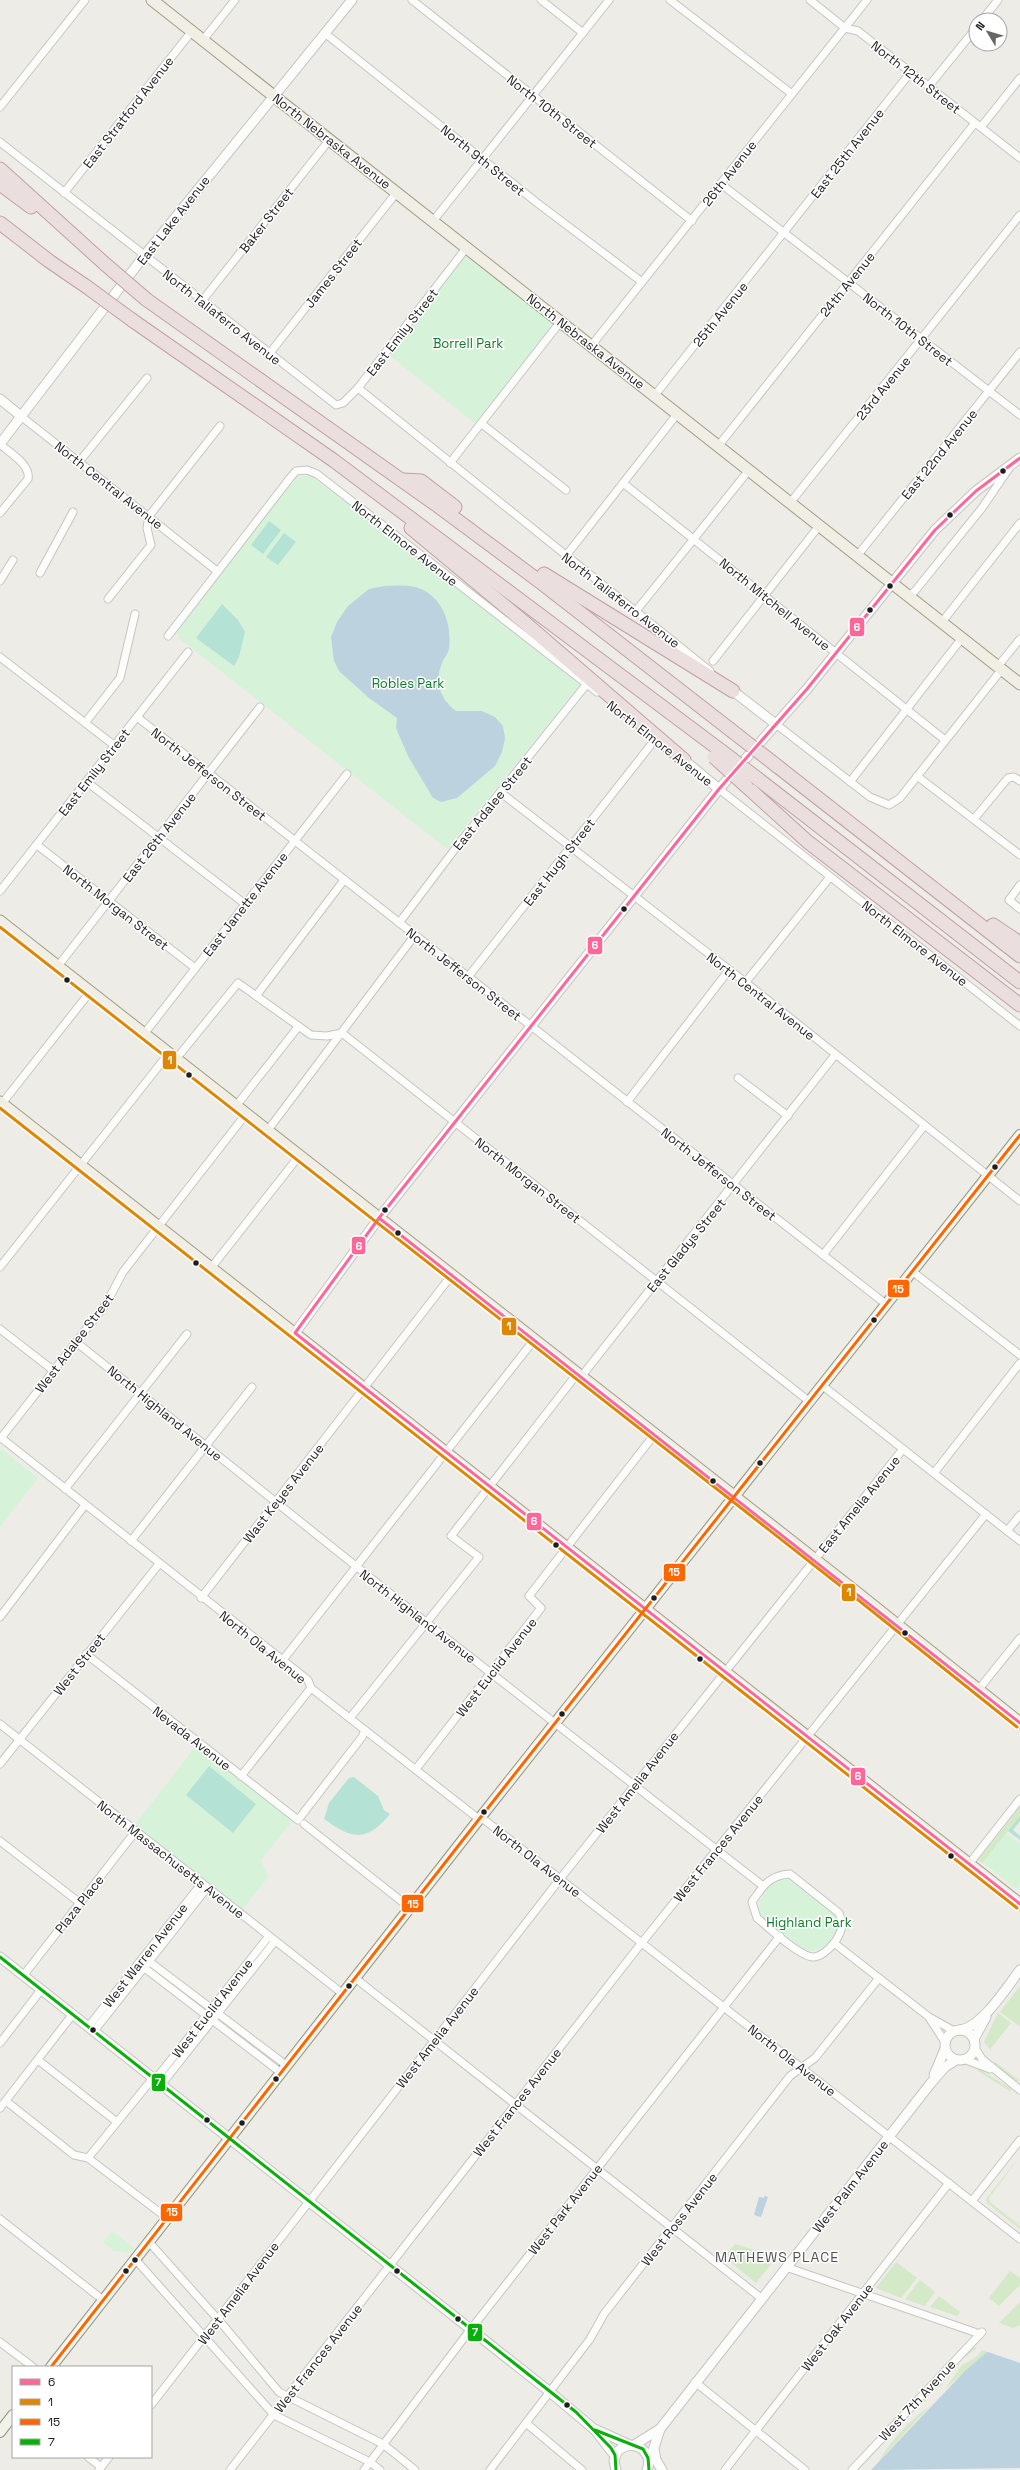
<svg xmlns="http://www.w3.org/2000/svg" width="1020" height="2470" viewBox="0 0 1020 2470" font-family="'Space Grotesk',sans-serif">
	<rect width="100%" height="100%" fill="#edece7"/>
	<g fill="#d4e9c7">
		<path d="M1020,1807V1816L983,1863L978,1860Z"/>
		<path d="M1020,1986V2024L1019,2026L1000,2012Z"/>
		<path d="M998,2013L1011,2023L991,2048L992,2051L984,2042Z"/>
		<path d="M994,2061L1020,2081H1016L996,2067Z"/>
		<path d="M979,2069L1010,2088L1011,2092L978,2071Z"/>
		<path d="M1020,2156L989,2198L990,2202L1020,2226V2229L987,2203L986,2199Z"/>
		<path d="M735,2244L766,2253L764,2261L772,2263L756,2283L724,2257Z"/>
		<path d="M896,2262L917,2278L901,2298L876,2288Z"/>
		<path d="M1010,2271L1020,2278V2285L999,2306L989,2298Z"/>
		<path d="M920,2280L935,2292L925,2306L905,2299Z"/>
		<path d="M939,2296L960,2312L957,2316L930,2307Z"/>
		<path d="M1020,2302V2325L1013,2328L999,2323Z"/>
		<path d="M973,2347L977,2348L957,2363L940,2387L935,2385Z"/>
		<path d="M982,2350L987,2352L945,2389L962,2365L975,2358Z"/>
		<path d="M926,2396L927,2400L912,2411L858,2470H856Z"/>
		<path d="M930,2406L878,2462C892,2439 908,2422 930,2406Z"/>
	</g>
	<g fill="#d6f3da">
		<path d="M465,256L554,324L477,425L389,355Z"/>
		<path d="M309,475L475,600L580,685L447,849L180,639L176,630L291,482L299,477Z"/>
		<path d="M0,1448L38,1478L0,1527Z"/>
		<path d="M198,1743L294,1819L261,1860L268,1877L242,1910L134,1826Z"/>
		<path d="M1006,1833L1020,1844V1884L1016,1889L983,1863Z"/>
		<path d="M788,1877L832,1909L836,1916L837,1930L824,1947L807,1952L760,1915L759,1901L773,1882Z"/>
		<path d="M112,2231L134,2248L131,2253L114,2251L103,2242Z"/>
	</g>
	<g fill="#b4e3d6">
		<path d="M269,521L281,530L263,554L251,545Z"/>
		<path d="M284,533L296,542L278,565L266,557Z"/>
		<path d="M222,604L238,620L245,632L239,657L234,666L196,638Z"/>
		<path d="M209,1766L256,1804L233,1833L186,1795Z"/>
		<path d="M354,1777L378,1796L384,1810L390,1814C365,1844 351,1838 324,1819L329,1803L349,1778Z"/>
		<path d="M1020,1816V1821L1013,1830L1020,1836V1840L1008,1831Z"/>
	</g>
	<g fill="#bcd2df">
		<path d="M385,586C396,586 410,584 421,589C444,599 452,626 449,649C448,655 442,660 441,666C434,685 442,700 456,711H482L495,717L503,726L505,738L502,752L495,766L457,798L441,802L433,798L408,756L396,728L397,718L369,698L339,671L334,661L331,637L337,622L348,606L369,589Z"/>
		<path d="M764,2196L768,2197L761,2217L754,2215L759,2197L764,2198Z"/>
		<path d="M1020,2332V2468L871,2470L965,2371L987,2352Z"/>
	</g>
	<path fill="#edece7" d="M1020,2330V2363L985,2351L1019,2330Z"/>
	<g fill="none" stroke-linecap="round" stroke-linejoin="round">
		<g stroke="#c5c5c3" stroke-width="9">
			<g id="minor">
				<path d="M412,0L692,221"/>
				<path d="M541,0L583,33"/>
				<path d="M670,0L792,94"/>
				<path d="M810,0L845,28L858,31L1020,158"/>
				<path d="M982,20L998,0"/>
				<path d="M326,34L536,202L642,282"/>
				<path d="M203,40L235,0"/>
				<path d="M929,86L976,28"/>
				<path d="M0,107L85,0"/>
				<path d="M981,127L1020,78"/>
				<path d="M0,142L336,405L343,403L358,388L467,247"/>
				<path d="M721,184L1020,415"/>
				<path d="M64,193L192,31"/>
				<path d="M433,221L609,0"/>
				<path d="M202,301L330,139"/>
				<path d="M591,346L867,0"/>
				<path d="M269,354L397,192"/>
				<path d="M358,388L710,671"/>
				<path d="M655,395L910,73"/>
				<path d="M22,417L217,571"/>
				<path d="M482,424L566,490"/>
				<path d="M0,444C10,453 31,465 28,479L0,513"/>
				<path d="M719,445L975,123"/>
				<path d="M79,462L147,378"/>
				<path d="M450,463L561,321"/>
				<path d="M623,483L945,740"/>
				<path d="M790,503L1020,215"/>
				<path d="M857,556L1020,352"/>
				<path d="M565,557L678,413"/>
				<path d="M40,573L73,512"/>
				<path d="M0,581L13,560"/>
				<path d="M908,597L915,591L982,508L1010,467"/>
				<path d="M108,599L151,545L147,528L149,516L220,426"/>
				<path d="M636,611L749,470"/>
				<path d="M942,622L1020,523"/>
				<path d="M168,636L290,478L296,471L307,470L317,474L597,692"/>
				<path d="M0,657L115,746"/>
				<path d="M713,661L819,526"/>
				<path d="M998,666L1020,639"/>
				<path d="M137,717L887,1305"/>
				<path d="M85,723L120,678L135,614"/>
				<path d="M777,725L870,797L889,805L900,798L1002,669"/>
				<path d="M917,776L1020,855"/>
				<path d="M87,782L245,904"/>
				<path d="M850,782L962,638"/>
				<path d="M719,789L1020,1026"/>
				<path d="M500,792L740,978L1020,1201"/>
				<path d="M974,819L1008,778L1014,777L1020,781"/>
				<path d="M37,845L195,968"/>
				<path d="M1020,885L1009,900L1020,909"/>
				<path d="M0,891L188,652"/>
				<path d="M399,923L461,841L586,685"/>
				<path d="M58,966L260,707"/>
				<path d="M468,977L650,746"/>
				<path d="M745,983L830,877"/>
				<path d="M256,996L344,880"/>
				<path d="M342,1033L810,1402"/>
				<path d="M144,1034L347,774"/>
				<path d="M176,1059L238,983L311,1035L327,1036L342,1033"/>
				<path d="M738,1078L788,1116"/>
				<path d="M627,1102L729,970"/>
				<path d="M0,1106L90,992"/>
				<path d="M236,1106L298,1027"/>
				<path d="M268,1130L415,935"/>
				<path d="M823,1255L924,1126"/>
				<path d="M0,1267L169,1053"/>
				<path d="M211,1268L299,1156"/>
				<path d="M913,1272L1020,1355"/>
				<path d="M0,1329L54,1371"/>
				<path d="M76,1342L427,1623L763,1886"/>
				<path d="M581,1377L835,1055"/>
				<path d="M823,1386L1020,1541"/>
				<path d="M0,1437L308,1680L311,1688L475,1816L486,1821L1020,2239"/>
				<path d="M1,1438L106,1304L123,1272L246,1114"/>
				<path d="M934,1473L1020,1363"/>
				<path d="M65,1489L187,1334"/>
				<path d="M1007,1531L1020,1515"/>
				<path d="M131,1541L252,1387"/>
				<path d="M201,1598L451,1276"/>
				<path d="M0,1617L85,1505"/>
				<path d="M86,1654L298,1820L362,1737L365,1730"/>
				<path d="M282,1661L534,1340"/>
				<path d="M979,1689L1020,1638"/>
				<path d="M350,1718L479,1557L451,1536L577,1374"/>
				<path d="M0,1724L343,1994"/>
				<path d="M0,1764L159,1564"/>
				<path d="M416,1769L541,1608L529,1596L654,1435"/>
				<path d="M241,1776L311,1688"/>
				<path d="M304,1824L410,1908"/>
				<path d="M0,1841L80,1903"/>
				<path d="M969,1864L1020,1799"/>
				<path d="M790,1874L839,1913C844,1925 842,1931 835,1942C830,1948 822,1957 813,1957C800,1957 768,1927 757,1918L752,1902C763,1886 769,1875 790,1874Z"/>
				<path d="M834,1943L929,2017L954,2031"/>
				<path d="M146,1959L286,2065"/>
				<path d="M142,1966L280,2072"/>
				<path d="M23,1976L135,1832"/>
				<path d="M355,1978L761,2298"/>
				<path d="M930,2019L945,2042"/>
				<path d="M88,2027L202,1883"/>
				<path d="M94,2031L207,1888"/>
				<path d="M0,2043L41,1990"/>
				<path d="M975,2048L982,2059L1020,2090"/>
				<path d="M38,2060L117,2122"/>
				<path d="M966,2060L990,2069"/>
				<path d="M155,2080L269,1936"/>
				<path d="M161,2085L275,1941"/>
				<path d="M6,2101L74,2155L88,2158L167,2218"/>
				<path d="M0,2108L73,2014"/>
				<path d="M88,2158L153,2078"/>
				<path d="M972,2201L1020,2140"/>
				<path d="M0,2219L103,2300"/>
				<path d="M149,2242L223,2325L279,2392L383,2444L415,2470"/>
				<path d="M135,2259L274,2415L370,2462L380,2470"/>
				<path d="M786,2267L980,2334"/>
				<path d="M0,2342L33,2367"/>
				<path d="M695,2382L805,2470"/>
				<path d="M151,2405L560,1879L903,1449"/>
				<path d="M526,2423L582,2470"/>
				<path d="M88,2457L101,2467"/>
				<path d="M99,2470L109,2457"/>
				<path d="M230,2470L636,1950L986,1514"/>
				<path d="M364,2470L467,2334L780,1936"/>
				<path d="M490,2470L590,2339L604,2314L790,2076L815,2058L879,1978"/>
				<path d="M725,2470L949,2183"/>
				<path d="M852,2470L982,2332"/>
			</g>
		</g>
		<g stroke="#c5c5c3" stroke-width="11">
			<g id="tertiary">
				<path d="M0,399L22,417"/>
				<path d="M0,444L144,256L352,0"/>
				<path d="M733,691L777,725"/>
				<path d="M684,760L719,789"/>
				<path d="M295,1333L379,1218L719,789L807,689L935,530L976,491L1020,458"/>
				<path d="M0,1957L550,2392L595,2430L615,2456"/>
				<circle cx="960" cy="2045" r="15"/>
				<path d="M960,2030C982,2027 1007,1987 1020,1970"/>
				<path d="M974,2039L986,2017"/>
				<path d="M934,2075L945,2049"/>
				<path d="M597,2430L630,2445"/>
				<path d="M634,2445L660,2429L931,2083L945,2067L956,2060"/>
				<path d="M654,2449L656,2460L662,2470"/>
				<path d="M649,2463L660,2429"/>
				<path d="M616,2470L614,2461L617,2452C631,2437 655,2450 647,2470"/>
			</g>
		</g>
		<g stroke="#919680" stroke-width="12">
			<g id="secondary">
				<path d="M51,2367L480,1818L1020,1135"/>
				<path d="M0,2432L13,2415"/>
			</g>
		</g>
		<g stroke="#a39d84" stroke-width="13">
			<g id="primary">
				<path d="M152,0L1020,684"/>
				<path d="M0,921L855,1591L1020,1723"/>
				<path d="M0,1102L1020,1904"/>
			</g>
		</g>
		<g stroke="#c1a0a3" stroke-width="15">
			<g id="motorway">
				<path d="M0,169L105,264"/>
				<path d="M0,184L31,207"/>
				<path d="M0,223L49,261L87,287"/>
				<path d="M147,300L438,506L543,584L732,731"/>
				<path d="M132,320L333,460L720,750"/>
				<path d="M403,480L421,481L455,507"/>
				<path d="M411,528L524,622L684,760"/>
				<path d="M544,574L733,691"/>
				<path d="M777,766L1020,956"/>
				<path d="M758,779L1020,982"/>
				<path d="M746,786L808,842L1020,1005"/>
				<path d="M993,925L1020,943"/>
			</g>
		</g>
		<use href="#minor" stroke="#fcfcfb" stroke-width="7"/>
		<use href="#tertiary" stroke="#fcfcfb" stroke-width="9"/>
		<use href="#secondary" stroke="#f1f3ea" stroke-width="10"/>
		<use href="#primary" stroke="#f0eee5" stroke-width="11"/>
		<use href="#motorway" stroke="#eadfde" stroke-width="13"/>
		<g stroke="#c1a0a3" stroke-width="15" stroke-linecap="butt">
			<g id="motorway-bridge">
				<path d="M105,264L147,300"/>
				<path d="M87,287L132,320"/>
				<path d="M732,731L777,766"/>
				<path d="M720,750L758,779"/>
				<path d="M714,757L746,786"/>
			</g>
		</g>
		<use href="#motorway-bridge" stroke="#eadfde" stroke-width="13"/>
		<g stroke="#fff" stroke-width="6">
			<g id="bus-1">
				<path d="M1020,458L976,491L935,530L807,689L719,789L379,1218L295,1333L1020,1904"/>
				<path d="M379,1218L1020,1723"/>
			</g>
		</g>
		<g stroke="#fff" stroke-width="6">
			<g id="bus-2">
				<path d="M0,927L852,1595L1017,1727"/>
				<path d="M0,1108L1017,1908"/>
			</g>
		</g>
		<g stroke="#fff" stroke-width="6">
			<path id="bus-3" d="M51,2367L480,1818L1020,1135"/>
		</g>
		<g stroke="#fff" stroke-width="6">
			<g id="bus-4">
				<path d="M0,1957L576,2412L611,2448L615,2455L616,2470"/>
				<path d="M595,2430L643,2449L648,2458L649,2470"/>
			</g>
		</g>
		<use href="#bus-1" stroke="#f69" stroke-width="3"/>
		<use href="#bus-2" stroke="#dd8704" stroke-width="3"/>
		<use href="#bus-3" stroke="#f60" stroke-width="3"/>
		<use href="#bus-4" stroke="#0ab00a" stroke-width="3"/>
	</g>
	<g fill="#1e1e1e" stroke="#fff" stroke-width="1.5">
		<circle cx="1003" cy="471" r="3.5"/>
		<circle cx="950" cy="515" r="3.5"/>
		<circle cx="890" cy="586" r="3.5"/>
		<circle cx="870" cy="610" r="3.5"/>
		<circle cx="624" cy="909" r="3.5"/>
		<circle cx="67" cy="980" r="3.5"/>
		<circle cx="189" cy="1075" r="3.5"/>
		<circle cx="995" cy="1167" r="3.5"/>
		<circle cx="385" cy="1210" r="3.5"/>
		<circle cx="398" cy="1233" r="3.5"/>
		<circle cx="196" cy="1263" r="3.5"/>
		<circle cx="874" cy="1320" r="3.5"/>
		<circle cx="760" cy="1463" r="3.5"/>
		<circle cx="713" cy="1481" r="3.5"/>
		<circle cx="556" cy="1545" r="3.5"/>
		<circle cx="654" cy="1598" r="3.5"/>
		<circle cx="905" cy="1633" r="3.5"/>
		<circle cx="700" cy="1659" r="3.5"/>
		<circle cx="562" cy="1714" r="3.5"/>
		<circle cx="484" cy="1812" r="3.5"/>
		<circle cx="951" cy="1856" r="3.5"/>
		<circle cx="349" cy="1986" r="3.5"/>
		<circle cx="93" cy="2030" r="3.5"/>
		<circle cx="276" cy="2079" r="3.5"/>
		<circle cx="207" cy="2120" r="3.5"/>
		<circle cx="242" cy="2123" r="3.5"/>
		<circle cx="135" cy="2260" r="3.5"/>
		<circle cx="126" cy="2271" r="3.5"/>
		<circle cx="397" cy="2271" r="3.5"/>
		<circle cx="458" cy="2319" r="3.5"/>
		<circle cx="567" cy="2405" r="3.5"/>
	</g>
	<g text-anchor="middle" stroke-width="3" stroke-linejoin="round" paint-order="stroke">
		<g font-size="13" fill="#1e1e1e" stroke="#fff">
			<text transform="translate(916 77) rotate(38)" y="5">North 12th Street</text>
			<text transform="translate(552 111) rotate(38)" y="5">North 10th Street</text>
			<text transform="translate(128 112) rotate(-52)" y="5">East Stratford Avenue</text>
			<text transform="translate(332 141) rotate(38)" y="5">North Nebraska Avenue</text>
			<text transform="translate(847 153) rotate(-52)" y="5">East 25th Avenue</text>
			<text transform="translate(483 160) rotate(39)" y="5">North 9th Street</text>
			<text transform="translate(729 173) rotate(-52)" y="5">26th Avenue</text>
			<text transform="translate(173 220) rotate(-52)" y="5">East Lake Avenue</text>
			<text transform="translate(266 220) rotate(-52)" y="5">Baker Street</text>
			<text transform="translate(333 273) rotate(-52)" y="5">James Street</text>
			<text transform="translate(847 284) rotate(-51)" y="5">24th Avenue</text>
			<text transform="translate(720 314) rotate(-51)" y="5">25th Avenue</text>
			<text transform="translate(222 317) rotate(38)" y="5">North Taliaferro Avenue</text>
			<text transform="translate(908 329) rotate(38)" y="5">North 10th Street</text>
			<text transform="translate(402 332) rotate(-52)" y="5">East Emily Street</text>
			<text transform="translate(586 341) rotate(38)" y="5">North Nebraska Avenue</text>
			<text transform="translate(883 388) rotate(-51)" y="5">23rd Avenue</text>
			<text transform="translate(939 454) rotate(-51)" y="5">East 22nd Avenue</text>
			<text transform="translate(109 485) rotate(38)" y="5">North Central Avenue</text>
			<text transform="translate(405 543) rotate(38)" y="5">North Elmore Avenue</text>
			<text transform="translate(621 600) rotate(38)" y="5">North Taliaferro Avenue</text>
			<text transform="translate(775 604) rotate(39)" y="5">North Mitchell Avenue</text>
			<text transform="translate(660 743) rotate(38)" y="5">North Elmore Avenue</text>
			<text transform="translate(94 772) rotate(-52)" y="5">East Emily Street</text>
			<text transform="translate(209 774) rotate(38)" y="5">North Jefferson Street</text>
			<text transform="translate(492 803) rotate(-51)" y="5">East Adalee Street</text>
			<text transform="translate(159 837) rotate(-52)" y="5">East 26th Avenue</text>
			<text transform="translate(559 862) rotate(-52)" y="5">East Hugh Street</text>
			<text transform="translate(245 904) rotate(-52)" y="5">East Janette Avenue</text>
			<text transform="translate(116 907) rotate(38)" y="5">North Morgan Street</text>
			<text transform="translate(915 943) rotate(38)" y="5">North Elmore Avenue</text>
			<text transform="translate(464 974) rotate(38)" y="5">North Jefferson Street</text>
			<text transform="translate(761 996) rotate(38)" y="5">North Central Avenue</text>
			<text transform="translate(719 1174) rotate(38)" y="5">North Jefferson Street</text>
			<text transform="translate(528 1180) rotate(38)" y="5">North Morgan Street</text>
			<text transform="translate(686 1245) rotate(-51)" y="5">East Gladys Street</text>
			<text transform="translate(74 1343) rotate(-53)" y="5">West Adalee Street</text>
			<text transform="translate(165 1413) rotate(39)" y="5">North Highland Avenue</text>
			<text transform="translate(283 1493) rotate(-52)" y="5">Wast Keyes Avenue</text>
			<text transform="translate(859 1504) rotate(-51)" y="5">East Amelia Avenue</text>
			<text transform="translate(418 1616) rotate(38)" y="5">North Highland Avenue</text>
			<text transform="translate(263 1647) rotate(39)" y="5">North Ola Avenue</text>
			<text transform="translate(79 1664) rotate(-52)" y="5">West Street</text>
			<text transform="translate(496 1667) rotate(-52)" y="5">West Euclid Avenue</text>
			<text transform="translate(192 1738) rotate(38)" y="5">Nevada Avenue</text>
			<text transform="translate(637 1782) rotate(-52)" y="5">West Amelia Avenue</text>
			<text transform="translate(718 1848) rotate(-51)" y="5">West Frances Avenue</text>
			<text transform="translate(171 1859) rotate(38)" y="5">North Massachusetts Avenue</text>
			<text transform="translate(537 1861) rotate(38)" y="5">North Ola Avenue</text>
			<text transform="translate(79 1904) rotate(-52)" y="5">Plaza Place</text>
			<text transform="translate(145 1955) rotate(-52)" y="5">West Warren Avenue</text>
			<text transform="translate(212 2008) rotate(-52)" y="5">West Euclid Avenue</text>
			<text transform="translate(437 2037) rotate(-52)" y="5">West Amelia Avenue</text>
			<text transform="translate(792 2060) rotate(38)" y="5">North Ola Avenue</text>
			<text transform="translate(517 2102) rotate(-52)" y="5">West Frances Avenue</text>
			<text transform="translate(850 2186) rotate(-52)" y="5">West Palm Avenue</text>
			<text transform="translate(565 2209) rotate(-52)" y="5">West Park Avenue</text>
			<text transform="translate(679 2219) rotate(-52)" y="5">West Ross Avenue</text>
			<text transform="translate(238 2293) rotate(-53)" y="5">West Amelia Avenue</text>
			<text transform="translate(837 2327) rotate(-52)" y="5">West Oak Avenue</text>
			<text transform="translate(318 2358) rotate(-52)" y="5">West Frances Avenue</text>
			<text transform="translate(917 2400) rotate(-47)" y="5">West 7th Avenue</text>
		</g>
		<g font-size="13" fill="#0f7a2a" stroke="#fff">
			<text x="468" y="348">Borrell Park</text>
			<text x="408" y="688">Robles Park</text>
			<text x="809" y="1927">Highland Park</text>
		</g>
		<g font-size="14" letter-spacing="1" fill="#515151" stroke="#fff">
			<text x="777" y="2262">MATHEWS PLACE</text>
		</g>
	</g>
	<g stroke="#fff" stroke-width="1.5">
		<rect x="849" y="617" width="16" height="20" rx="4" fill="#f69"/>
		<rect x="587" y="936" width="16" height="19" rx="4" fill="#f69"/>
		<rect x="162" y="1050" width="15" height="20" rx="4" fill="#dd8704"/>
		<rect x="351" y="1236" width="15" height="19" rx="4" fill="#f69"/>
		<rect x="887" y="1279" width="23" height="19" rx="4" fill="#f60"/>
		<rect x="501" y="1317" width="16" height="19" rx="4" fill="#dd8704"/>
		<rect x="526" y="1512" width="16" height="19" rx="4" fill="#f69"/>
		<rect x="663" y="1563" width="23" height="19" rx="4" fill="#f60"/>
		<rect x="841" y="1583" width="15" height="19" rx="4" fill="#dd8704"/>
		<rect x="850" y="1767" width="16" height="19" rx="4" fill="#f69"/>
		<rect x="401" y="1894" width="23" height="19" rx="4" fill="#f60"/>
		<rect x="151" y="2073" width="15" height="19" rx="4" fill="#0ab00a"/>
		<rect x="160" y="2203" width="23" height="19" rx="4" fill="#f60"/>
		<rect x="467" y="2323" width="16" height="19" rx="4" fill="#0ab00a"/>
	</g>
	<g font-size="11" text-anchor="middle" font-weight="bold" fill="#fff">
		<text x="857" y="631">6</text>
		<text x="595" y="949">6</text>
		<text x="170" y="1064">1</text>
		<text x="359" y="1250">6</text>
		<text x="898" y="1293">15</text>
		<text x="509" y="1330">1</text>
		<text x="534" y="1525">6</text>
		<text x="674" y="1576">15</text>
		<text x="849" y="1596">1</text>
		<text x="858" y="1780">6</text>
		<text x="413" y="1908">15</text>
		<text x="158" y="2086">7</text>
		<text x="172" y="2216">15</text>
		<text x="475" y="2336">7</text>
	</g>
	<rect x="12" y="2366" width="140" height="92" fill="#ffffff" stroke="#a5a5a5"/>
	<rect x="20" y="2379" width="20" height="6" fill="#ff6699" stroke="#a5a5a5"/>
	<text x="48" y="2386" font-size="12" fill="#1e1e1e">6</text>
	<rect x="20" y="2399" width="20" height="6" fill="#dd8704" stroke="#a5a5a5"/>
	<text x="48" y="2406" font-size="12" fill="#1e1e1e">1</text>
	<rect x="20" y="2419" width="20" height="6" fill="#ff6600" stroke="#a5a5a5"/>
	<text x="48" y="2426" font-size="12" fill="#1e1e1e">15</text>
	<rect x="20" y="2439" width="20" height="6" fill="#0ab00a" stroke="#a5a5a5"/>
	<text x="48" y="2446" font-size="12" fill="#1e1e1e">7</text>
	<g transform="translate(988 32) rotate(308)"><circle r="19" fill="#ffffff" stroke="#a5a5a5"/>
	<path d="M0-3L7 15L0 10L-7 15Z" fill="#666664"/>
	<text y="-6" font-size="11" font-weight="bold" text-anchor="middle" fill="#1e1e1e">N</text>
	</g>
</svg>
